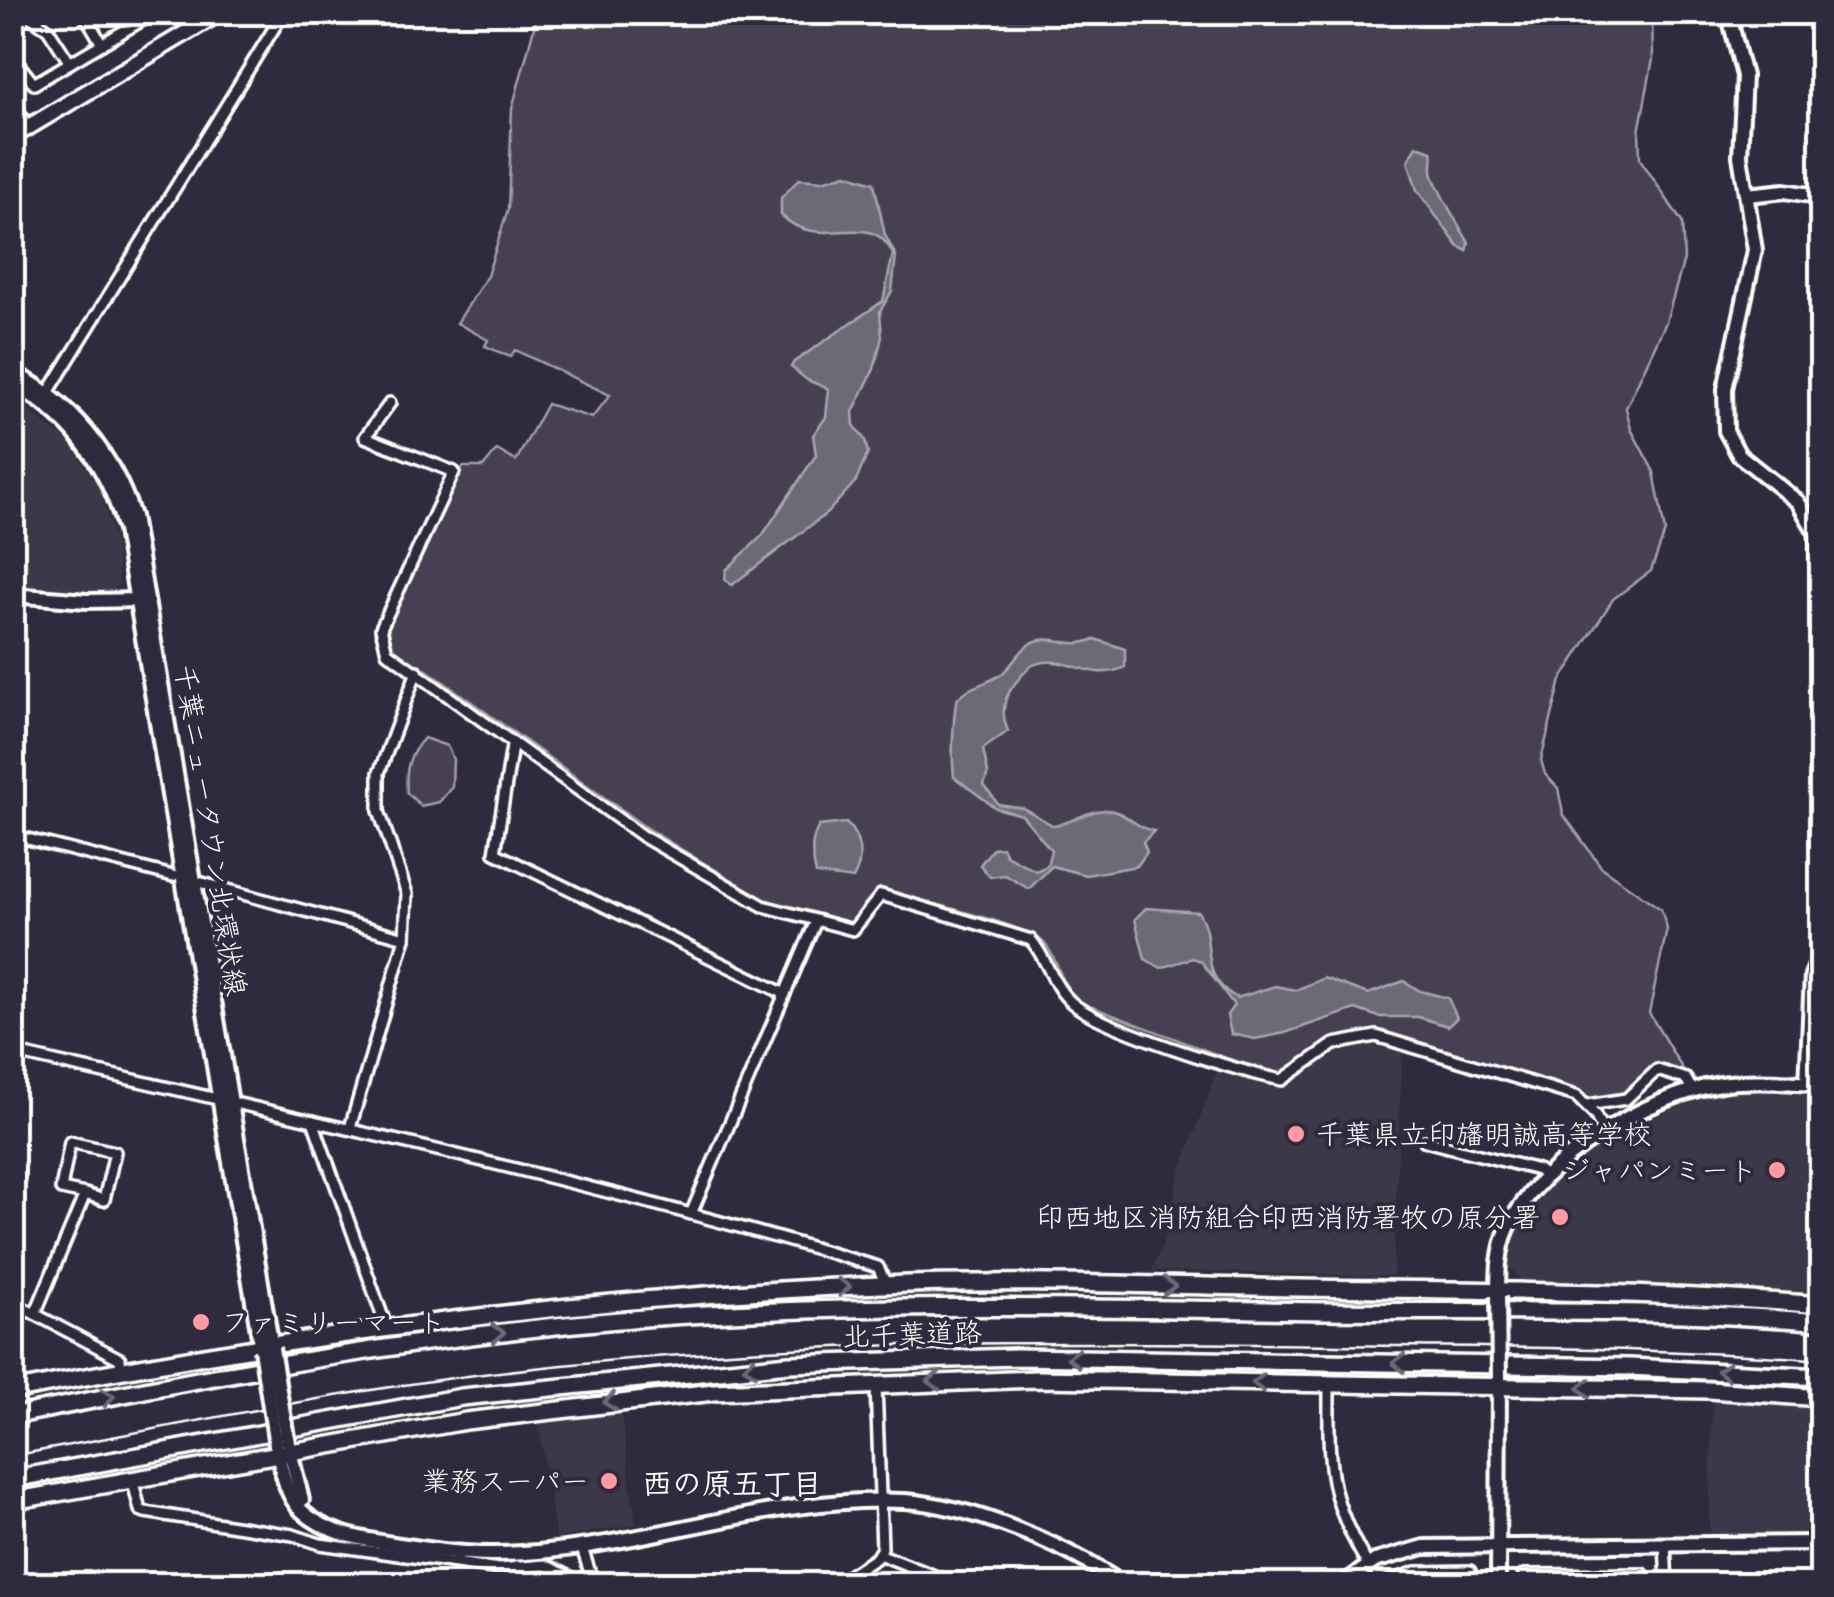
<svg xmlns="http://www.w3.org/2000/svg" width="1834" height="1597" viewBox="0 0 1834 1597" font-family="'Gochi Hand','Klee One',sans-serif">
	<rect width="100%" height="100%" fill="#2f2a3d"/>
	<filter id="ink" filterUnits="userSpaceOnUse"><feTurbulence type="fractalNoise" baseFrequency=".01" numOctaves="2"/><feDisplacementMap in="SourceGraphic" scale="20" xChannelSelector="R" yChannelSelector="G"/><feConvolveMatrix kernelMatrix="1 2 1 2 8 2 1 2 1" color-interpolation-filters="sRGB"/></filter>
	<g filter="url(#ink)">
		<g fill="#3c3749">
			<path d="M12,398L70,443L99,487L116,544L119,584L108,595L13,587Z"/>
			<path d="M1362,1042L1402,1052L1393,1276L1152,1271L1170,1223L1176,1184L1218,1068L1280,1085L1291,1083L1336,1048Z"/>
			<path d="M1731,1091L1821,1094V1295L1523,1282L1507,1265L1518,1222L1537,1196L1599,1142L1696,1098Z"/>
			<path d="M1712,1400L1821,1408V1536L1709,1537Z"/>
			<path d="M621,1413L636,1525L556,1538L538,1421Z"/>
		</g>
		<g fill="#464152" stroke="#a2a0a8" stroke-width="2.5">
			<path d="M538,13H1652L1653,59L1639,132L1640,159L1682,222L1684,259L1666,322L1626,408L1631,429L1654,472L1665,532L1651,571L1613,599L1561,680L1541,760L1545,774L1558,788L1563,814L1602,868L1661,909L1667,929L1649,1013L1685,1073L1657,1065L1621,1096L1587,1099L1361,1033L1333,1042L1286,1074L1252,1068L1079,1002C1056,979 1061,962 1044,943C1027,924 912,899 881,890L852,924L765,900L648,829L427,670L390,650L386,627L463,467H483L497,450L516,461L547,404L592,418L610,395L515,350L510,357L485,346L488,340L457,323L487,276L508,209L512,109Z"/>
			<path d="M424,738L447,746L453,759L452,787L439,802L421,806L407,793C405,769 408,756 424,738Z"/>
		</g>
		<g fill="#6d6a77" stroke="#a7a6ad" stroke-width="2.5">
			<path d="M1417,146L1432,151C1434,160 1430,167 1433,176C1443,201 1456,220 1469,243L1467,251L1458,246L1417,190L1408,161Z"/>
			<path d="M846,174L874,183L885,235L896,256L892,291L880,311L882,337L874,369L853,412L854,425L865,440L868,453L856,481L827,513L732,585L725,580L726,570L762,536L816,455L813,435L826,417L829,389L807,380L791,367L794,362L883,301L893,254C870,205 821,255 781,215V198L799,179L822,181Z"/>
			<path d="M1095,639L1125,649V667C1090,685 1064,650 1031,666C1011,685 996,704 1008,731L983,749L988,773L984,785L998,804L1023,808L1052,825C1071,825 1085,810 1105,810C1126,810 1134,828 1154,831L1143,842L1147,852L1137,866L1086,875L1052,866L1029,889L1005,875L990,877L980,865L993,848L1002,847L1006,855L1036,871L1047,866L1051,850L1022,815L996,808L954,777C951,752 953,726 956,701C968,684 989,685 1004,672C1016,661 1023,643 1040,640C1062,636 1068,650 1095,639Z"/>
			<path d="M846,823C861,837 864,861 853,879L816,874C812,856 809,843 819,826Z"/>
			<path d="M1146,908L1198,912C1218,941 1195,975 1237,998L1275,986L1296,990L1324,978L1368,994L1404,981L1420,991L1448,998L1457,1018L1448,1026L1418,1017H1379L1355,1009L1285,1033L1255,1039L1231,1034L1227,1015L1234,1005L1201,961L1193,958L1161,968L1145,959L1135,919Z"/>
		</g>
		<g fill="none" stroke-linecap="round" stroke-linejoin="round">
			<g stroke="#fff" stroke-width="16">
				<g id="street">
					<path d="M23,12L48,29L70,63"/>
					<path d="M83,12L102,44"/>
					<path d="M12,56L34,84L156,12"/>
					<path d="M48,393L284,12"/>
					<path d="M390,403L365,437L454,472L381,628L387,652L642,836L763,906L853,930L881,895L1031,940C1048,960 1052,986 1072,1003C1102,1029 1240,1072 1282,1080L1334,1044L1376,1036L1576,1096L1595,1115L1604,1133"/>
					<path d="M512,746L495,853L785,994"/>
					<path d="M12,835L173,876"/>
					<path d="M195,881L405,938"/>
					<path d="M12,1052C302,1119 593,1181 878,1267L886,1284"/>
					<path d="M1588,1105L1626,1099L1657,1070L1686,1079L1693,1091"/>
					<path d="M313,1121L386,1326"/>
					<path d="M350,1128L405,938L407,894L379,811V773L417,671"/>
					<path d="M1425,1141L1538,1170L1547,1177"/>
					<path d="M691,1214L816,921"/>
					<path d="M12,1302L120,1359L121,1370"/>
					<path d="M35,1314L85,1194L104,1200L115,1152L70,1142L61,1189L85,1194"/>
					<path d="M1329,1383C1329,1463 1325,1494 1368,1565"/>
					<path d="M132,1478L140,1510L145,1512L293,1535L320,1544L499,1569L545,1565L580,1582L593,1581"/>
					<path d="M1665,1544L1667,1584"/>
					<path d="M581,1545L593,1582"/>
					<path d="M879,1554L955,1584"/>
					<path d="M517,1566L519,1584"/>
					<path d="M836,1584L876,1558L882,1548L876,1385"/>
					<path d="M1382,1584L1416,1572L1470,1571V1584"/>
					<path d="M1525,1584L1524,1575L1643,1574L1645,1584"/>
				</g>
			</g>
			<g stroke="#fff" stroke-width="20">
				<g id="secondary">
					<path d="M1728,12L1744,76L1740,156L1755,250L1725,389L1726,431L1739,455L1798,502L1817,534L1822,742"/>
					<path d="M12,105L27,128"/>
					<path d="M1747,195L1785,191L1822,197"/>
					<path d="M12,372C71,402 113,454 133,516L272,1348"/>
					<path d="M12,383C71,416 108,465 125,530L261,1349"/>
					<path d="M12,595L87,601L145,600"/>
					<path d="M1807,1084L1812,975L1822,951"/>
					<path d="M1498,1296C1498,1272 1498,1250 1508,1228C1539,1160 1649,1095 1721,1084C1753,1079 1789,1083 1822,1084"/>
					<path d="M289,1447L302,1500"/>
					<path d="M277,1449C282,1470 285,1495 302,1511C327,1534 361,1539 393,1544C426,1549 459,1554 491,1554C626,1555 766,1494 904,1501C971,1505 1068,1546 1122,1584"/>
					<path d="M1343,1584L1375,1561L1424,1547L1822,1543"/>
					<path d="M1498,1584L1499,1378"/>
				</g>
			</g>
			<g stroke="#fff" stroke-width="21">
				<path id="primary" d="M12,137L221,12"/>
			</g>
			<g stroke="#fff" stroke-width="22">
				<g id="highway">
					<path d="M12,1391C301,1334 588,1296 881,1285C1021,1279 1162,1286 1301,1288C1475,1290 1649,1291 1822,1305"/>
					<path d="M12,1416C222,1374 431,1334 644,1318C872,1302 1100,1308 1329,1311C1492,1313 1658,1308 1822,1322"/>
					<path d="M12,1479L462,1397L789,1364L1017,1357L1630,1367L1822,1377"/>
					<path d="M12,1501L466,1421L714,1392L1036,1379L1709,1390L1822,1398"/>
				</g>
			</g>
			<use href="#street" stroke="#2f2a3d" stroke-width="9"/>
			<use href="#secondary" stroke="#2f2a3d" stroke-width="12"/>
			<use href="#primary" stroke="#2f2a3d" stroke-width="14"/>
			<use href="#highway" stroke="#2f2a3d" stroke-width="15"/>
			<path stroke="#fff" stroke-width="2.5" d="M12,1456C183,1424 353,1388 526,1369C796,1339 1066,1341 1338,1345C1499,1348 1661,1347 1822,1360"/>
			<g stroke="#fff" stroke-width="20" stroke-linecap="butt">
				<g id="secondary-bridge">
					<path d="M1498,1296L1499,1378"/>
					<path d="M272,1348L288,1443"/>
					<path d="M261,1349L276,1445"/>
				</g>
			</g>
			<use href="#secondary-bridge" stroke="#2f2a3d" stroke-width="12"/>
		</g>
		<defs><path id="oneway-chevron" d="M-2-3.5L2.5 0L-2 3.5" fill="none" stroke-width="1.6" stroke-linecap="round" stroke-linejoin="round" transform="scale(2.5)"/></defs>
		<g stroke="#6d6a77">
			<use href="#oneway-chevron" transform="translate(1169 1286) rotate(1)"/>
			<use href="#oneway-chevron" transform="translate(844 1287) rotate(-3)"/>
			<use href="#oneway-chevron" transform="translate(498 1333) rotate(-6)"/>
			<use href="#oneway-chevron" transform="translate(1074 1358) rotate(-179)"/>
			<use href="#oneway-chevron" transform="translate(1399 1363) rotate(-179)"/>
			<use href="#oneway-chevron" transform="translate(750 1367) rotate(175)"/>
			<use href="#oneway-chevron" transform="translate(1724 1371) rotate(-177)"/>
			<use href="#oneway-chevron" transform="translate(934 1381) rotate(179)"/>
			<use href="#oneway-chevron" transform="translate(1259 1383) rotate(-180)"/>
			<use href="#oneway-chevron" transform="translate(1584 1388) rotate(-179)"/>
			<use href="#oneway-chevron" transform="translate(108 1397) rotate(-11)"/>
			<use href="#oneway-chevron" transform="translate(610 1402) rotate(173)"/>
		</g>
	</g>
	<g fill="#ff9aa2" stroke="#2f2a3d" stroke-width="4">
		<circle cx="1296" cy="1134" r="10"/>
		<circle cx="1777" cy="1170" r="10"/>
		<circle cx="1560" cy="1217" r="10"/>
		<circle cx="201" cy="1322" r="10"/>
		<circle cx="609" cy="1481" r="10"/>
	</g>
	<g text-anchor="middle" stroke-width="8" stroke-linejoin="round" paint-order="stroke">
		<g font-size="28" fill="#fff" stroke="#2f2a3d">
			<text transform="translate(211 830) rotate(81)" y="10">千葉ニュータウン北環状線</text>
			<text transform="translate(912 1334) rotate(-2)" y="10">北千葉道路</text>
		</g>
		<g font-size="28" fill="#fff" stroke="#2f2a3d" text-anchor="end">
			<text x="1316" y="1144" text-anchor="start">千葉県立印旛明誠高等学校</text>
			<text x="1757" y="1180">ジャパンミート</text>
			<text x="1540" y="1227">印西地区消防組合印西消防署牧の原分署</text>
			<text x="221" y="1332" text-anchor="start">ファミリーマート</text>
			<text x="589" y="1491">業務スーパー</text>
		</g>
		<g font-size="30" font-weight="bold" fill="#fff" stroke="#2f2a3d">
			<text x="732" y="1494">西の原五丁目</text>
		</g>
	</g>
	<rect width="1834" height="1597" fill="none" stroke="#2f2a3d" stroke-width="50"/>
	<rect x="25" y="25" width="1784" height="1547" fill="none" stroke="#fff" stroke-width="4" filter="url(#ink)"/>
</svg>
